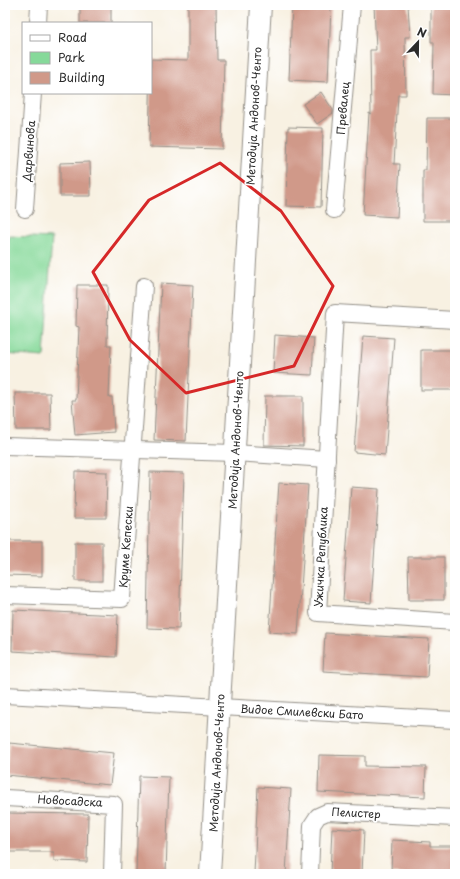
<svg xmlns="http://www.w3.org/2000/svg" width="460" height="879" viewBox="0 0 460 879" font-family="'Playpen Sans',sans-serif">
	<rect width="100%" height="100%" fill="#fff"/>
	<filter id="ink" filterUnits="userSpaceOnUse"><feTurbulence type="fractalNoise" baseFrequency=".025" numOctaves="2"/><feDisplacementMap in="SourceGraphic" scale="8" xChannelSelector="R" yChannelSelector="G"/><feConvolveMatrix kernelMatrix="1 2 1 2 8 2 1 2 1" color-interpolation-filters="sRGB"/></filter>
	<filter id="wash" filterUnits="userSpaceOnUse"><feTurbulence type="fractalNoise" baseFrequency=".012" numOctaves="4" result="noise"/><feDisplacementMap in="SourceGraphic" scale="16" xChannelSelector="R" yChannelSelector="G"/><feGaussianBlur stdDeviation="0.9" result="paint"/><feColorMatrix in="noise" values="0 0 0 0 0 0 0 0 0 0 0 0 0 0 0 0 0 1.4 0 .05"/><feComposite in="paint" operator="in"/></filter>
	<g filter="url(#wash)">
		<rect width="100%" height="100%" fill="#f8f1e2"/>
		<path fill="#86d99a" stroke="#588262" d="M9,236L52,238L44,357L5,354V260Z"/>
		<g id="blocks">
			<g fill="#d09989">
				<rect x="80" y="5" width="31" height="18"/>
				<path d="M188,5H216L217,60H224L222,149L149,147L151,59L188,60Z"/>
				<path d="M292,5H331L328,82L289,80Z"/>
				<path d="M374,5H408L410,37H405L406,95H398L394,164H400L397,217L363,215L369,113L371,114L370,50H376Z"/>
				<path d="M431,5H455V95L433,94L434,42H431Z"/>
				<path d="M321,92L333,110V113L317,124L303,104Z"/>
				<path d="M427,118H455V221H423V170H426Z"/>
				<path d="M288,127L323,128L321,207L286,206Z"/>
				<path d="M90,162L91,196H60V163Z"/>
				<path d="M161,283L193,285L186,441L154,440Z"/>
				<path d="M77,285H108L107,345H111L109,397H112L114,432L75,435L72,400H76L79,327L76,326Z"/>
				<path d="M275,335L314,338L312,375L273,373Z"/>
				<path d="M363,336L394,338L385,455L354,452Z"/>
				<rect x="421" y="350" width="34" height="40"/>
				<path d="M15,393H50L51,430H16Z"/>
				<path d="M265,396H303V446L264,445Z"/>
				<path d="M75,471L107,472L106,518H74Z"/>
				<path d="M150,472L184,473L179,629L147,628Z"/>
				<path d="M279,483L308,485L298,634L269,632Z"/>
				<path d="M351,487L379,489L371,603L343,601Z"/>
				<path d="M5,541H42V576L5,575Z"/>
				<rect x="75" y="542" width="27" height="39"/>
				<path d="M408,557H444V600H409Z"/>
				<path d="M13,610L118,615L116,657L12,651Z"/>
				<path d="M325,633L429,639L427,677L323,671Z"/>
				<path d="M9,743L114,753L110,785L6,775Z"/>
				<path d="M319,755L365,756V766L426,767L425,797L318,792Z"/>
				<path d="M139,776L169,777L166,874H136Z"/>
				<path d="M258,787L291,789L286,874H254Z"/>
				<path d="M5,813L88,814L87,862L54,861V852H5Z"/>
				<path d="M332,828L364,830L362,874H330Z"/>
				<path d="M392,840L430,842V846H455V874H391Z"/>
			</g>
		</g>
	</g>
	<g filter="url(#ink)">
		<use href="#blocks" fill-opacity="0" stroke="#928e86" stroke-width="1"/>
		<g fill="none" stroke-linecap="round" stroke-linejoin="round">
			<g stroke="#928e86" stroke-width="18">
				<g id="minor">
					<path d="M38,23L39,5"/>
					<path d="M25,209L33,93"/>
					<path d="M334,210L352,5"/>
					<path d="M455,320L335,313L318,613L455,622"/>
					<path d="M5,446L235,453L327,459"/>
					<path d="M5,595L122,599L144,286"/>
					<path d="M5,695L455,720"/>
					<path d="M5,798L114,804L112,874"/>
					<path d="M310,874L312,825L318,816L327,812L455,818"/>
				</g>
			</g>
			<g stroke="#928e86" stroke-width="22">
				<path id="tertiary" d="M210,874L261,5"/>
			</g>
			<use href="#minor" stroke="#fff" stroke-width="16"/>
			<use href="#tertiary" stroke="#fff" stroke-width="20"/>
		</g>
	</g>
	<path fill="none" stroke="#d62828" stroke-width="3" stroke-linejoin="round" d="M220,163L281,211L333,286L294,366L186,393L130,340L93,272L149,200Z"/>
	<g text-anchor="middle" stroke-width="3.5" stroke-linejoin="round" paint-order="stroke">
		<g font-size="11" fill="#2b2b2b" stroke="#fff">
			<text transform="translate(343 108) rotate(-85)" y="4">Превалец</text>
			<text transform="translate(254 116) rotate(-87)" y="4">Методија Андонов-Ченто</text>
			<text transform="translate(29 151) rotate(-86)" y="4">Дарвинова</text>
			<text transform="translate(236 440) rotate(-87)" y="4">Методија Андонов-Ченто</text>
			<text transform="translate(126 547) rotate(-86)" y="4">Круме Кепески</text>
			<text transform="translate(321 557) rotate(-87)" y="4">Ужичка Република</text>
			<text transform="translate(302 712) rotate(3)" y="4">Видое Смилевски Бато</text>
			<text transform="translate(217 763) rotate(-87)" y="4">Методија Андонов-Ченто</text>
			<text transform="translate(70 801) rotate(3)" y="4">Новосадска</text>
			<text transform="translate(356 813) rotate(3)" y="4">Пелистер</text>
		</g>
	</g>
	<rect width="460" height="879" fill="none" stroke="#fff" stroke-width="20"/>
	<rect x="22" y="22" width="130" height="72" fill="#ffffff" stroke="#aaaaaa"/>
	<rect x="30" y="35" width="20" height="6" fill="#ffffff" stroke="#aaaaaa"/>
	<text x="58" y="42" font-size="12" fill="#2b2b2b">Road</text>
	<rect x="30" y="52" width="20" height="12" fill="#86d99a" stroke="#aaaaaa"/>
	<text x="58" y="62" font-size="12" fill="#2b2b2b">Park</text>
	<rect x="30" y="72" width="20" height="12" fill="#d09989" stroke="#aaaaaa"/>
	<text x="58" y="82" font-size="12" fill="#2b2b2b">Building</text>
	<g transform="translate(418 42) rotate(22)" stroke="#ffffff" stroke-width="3" paint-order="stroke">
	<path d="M0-3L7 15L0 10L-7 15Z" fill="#2b2b2b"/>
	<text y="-6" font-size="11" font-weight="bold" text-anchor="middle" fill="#2b2b2b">N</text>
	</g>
</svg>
